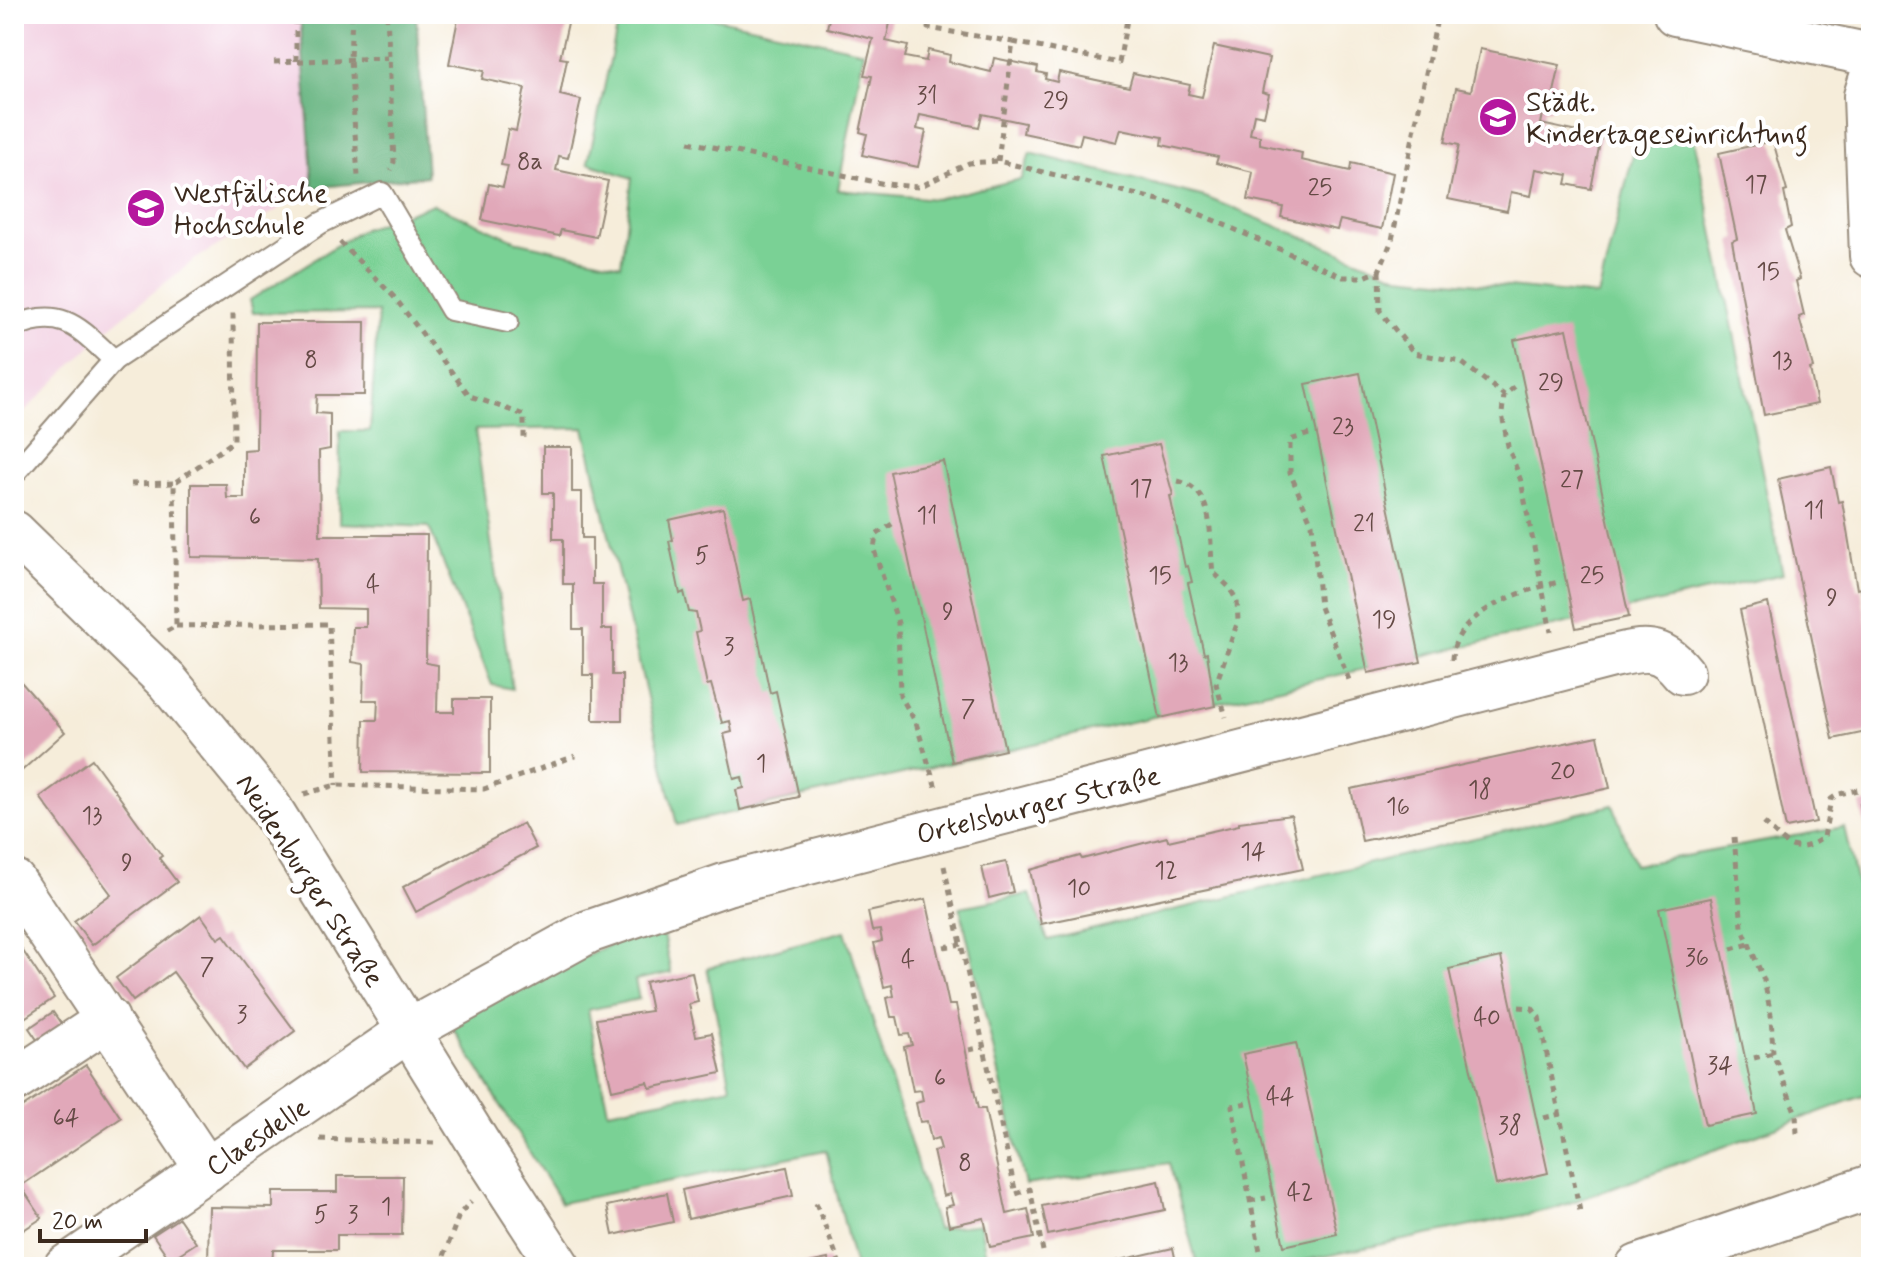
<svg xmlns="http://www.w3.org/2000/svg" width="1885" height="1281" viewBox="0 0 1885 1281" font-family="Mynerve,sans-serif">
	<rect width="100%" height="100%" fill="#fff"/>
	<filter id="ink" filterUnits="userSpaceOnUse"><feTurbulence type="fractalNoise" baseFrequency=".0125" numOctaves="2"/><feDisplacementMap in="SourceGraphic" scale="16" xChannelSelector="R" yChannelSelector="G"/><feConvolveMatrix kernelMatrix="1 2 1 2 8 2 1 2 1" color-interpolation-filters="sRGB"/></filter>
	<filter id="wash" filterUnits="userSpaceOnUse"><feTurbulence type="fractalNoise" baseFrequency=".006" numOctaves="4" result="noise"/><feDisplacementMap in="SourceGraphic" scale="32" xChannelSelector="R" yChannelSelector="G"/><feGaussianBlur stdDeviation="1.8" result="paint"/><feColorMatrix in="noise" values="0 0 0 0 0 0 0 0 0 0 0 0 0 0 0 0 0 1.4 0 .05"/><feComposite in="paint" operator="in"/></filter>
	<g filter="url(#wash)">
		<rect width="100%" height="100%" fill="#f6edda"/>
		<path fill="#f2cfe1" d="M14,14H300L313,188L194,260L111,326L14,422Z"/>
		<g fill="#7ad195" stroke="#5a7e5a" stroke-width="2">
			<path d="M620,14H696L864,51L838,190L936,199L1021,179L1030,153L1205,197L1399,276L1598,296L1634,151L1694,137L1783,574L677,825L584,428L475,430L512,689L492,685L429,527L339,523L340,431H370L378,312L253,313L250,300L361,230L433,204L519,242L621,265L632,178L588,163Z"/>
			<path d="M1613,805L1635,865L1844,827L1871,944V1093L1553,1209L1273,1267H1198L1169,1163L1025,1185L960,907L1030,894L1048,940Z"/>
			<path d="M660,920L671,973L635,980L639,999L588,1010L608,1111L731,1087L707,968L845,931L937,1229L980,1224L988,1267H855L826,1150L561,1203L450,1023Z"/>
		</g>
		<path fill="#63b37e" stroke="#4f6e4e" stroke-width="2" d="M300,14H416L427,176L313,188Z"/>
		<g id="blocks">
			<g fill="#e1a8b9">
				<path d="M459,14L510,19L511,14H570L560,58L567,59L560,95L581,100L568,158L559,156L556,170L608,181L596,237L561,230L559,236L482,220L489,184L503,187L508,166L501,165L508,129L516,131L525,88L482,79L484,71L449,64Z"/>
				<path d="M830,14H892L886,41L908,46L905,57L926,61L928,50L950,55L949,62L991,72L994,58L1038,67L1037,72L1046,74L1045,79L1057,82L1059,72L1129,87L1133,73L1190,85L1188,94L1202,97L1214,46L1269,58L1262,92L1269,94L1264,116L1254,114L1250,134L1260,136V144L1302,153L1301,160L1350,171L1351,163L1393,173L1382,229L1340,220L1337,230L1281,217L1283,207L1248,200L1253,172L1216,163L1218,157L1162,145L1163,137L1121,129L1117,142L1082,134L1079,145L1023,133L1025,123L982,114L979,127L920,115L917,129L926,131L918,167L862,155L867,134L860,132L872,76L864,75L873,39L827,28Z"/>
				<path d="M1480,49L1560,65L1550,110L1544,109L1541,124L1601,137L1591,189L1566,184L1568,175L1536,169L1531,196L1511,192L1507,211L1448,199L1459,145L1445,142L1456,88L1471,91Z"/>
				<path d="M1773,141L1787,191L1784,192L1791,227L1785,230L1800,279L1796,281L1804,315L1799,317L1813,368L1810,369L1817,404L1764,415L1732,241L1737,239L1719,153Z"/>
				<path d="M257,322H365L364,395H317L316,413L330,414V449L319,451L320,535H427L426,663L438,665L437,712H454V699H490V773L363,772L364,720H377L378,700H363L364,664L352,662L353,627H366V609L319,608L318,559L191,557V484H226L227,498H244V450L256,449Z"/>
				<path d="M1567,329L1629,617L1576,628L1514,340Z"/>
				<path d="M1360,373L1421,662L1368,673L1306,384Z"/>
				<path d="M1159,444L1173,495L1170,496L1185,567L1188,566L1192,582L1188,583L1204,654L1207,653L1215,706L1160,718L1104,456Z"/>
				<path d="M543,447H572V492H582V538H592V584H602V629H612V675H622V720H593V675H583V629H573V584H563V539H553V493H543Z"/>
				<path d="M943,461L1005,750L952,762L890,472Z"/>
				<path d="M1831,467L1838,502L1842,501L1857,589L1861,588L1871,653V731L1833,739L1778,479Z"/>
				<path d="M723,508L743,601L750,599L770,693L776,691L799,797L740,810L736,790L744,788L742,777L734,779L724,734L732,732L730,721L722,723L711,684L707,685L696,632L700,631L696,613L689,612L684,592L680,594L669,541L673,540L669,520Z"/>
				<path d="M1768,603L1816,822L1786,828L1740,610Z"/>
				<path d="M14,674L65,732L17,775L14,771Z"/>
				<path d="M1598,736L1610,788L1362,841L1351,789Z"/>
				<path d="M92,759L162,856L159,858L177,882L92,945L74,921L111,894L40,797Z"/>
				<path d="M1871,802V850H1870L1860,804Z"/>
				<path d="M1291,815L1303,869L1041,924L1030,870L1080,856L1082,859L1167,837L1168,841L1239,825V822Z"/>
				<path d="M523,823L536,848L416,912L403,887Z"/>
				<path d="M1006,862L1013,892L989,898L982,867Z"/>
				<path d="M1711,898L1757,1114L1705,1125L1659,909Z"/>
				<path d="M926,899L949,1005H956L978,1109H985L1007,1214L1028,1209L1034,1238L990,1247L984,1218L949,1226L945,1207L953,1205L950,1194L943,1196L933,1151L941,1149L938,1138L931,1140L927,1121L920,1122L916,1103L923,1101L921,1090L913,1091L904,1047L912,1045L909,1034L901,1035L897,1017H891L887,998L894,996L892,985L884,987L874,943L882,941L880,930L872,931L868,912Z"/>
				<path d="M201,915L218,939L224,935L295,1031L244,1069L173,972L133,1001L116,978Z"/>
				<path d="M21,948L54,998L14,1025V952Z"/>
				<path d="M1501,957L1548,1173L1496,1185L1449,969Z"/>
				<path d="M692,972L698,1002L689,1004L696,1036L712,1033L721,1073L650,1088L648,1082L612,1090L596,1019L651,1011L645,982Z"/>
				<path d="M53,1012L62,1025L38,1041L29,1028Z"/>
				<path d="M1296,1043L1337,1234L1284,1246L1243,1054Z"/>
				<path d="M86,1065L121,1118L22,1185L14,1173V1113Z"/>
				<path d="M787,1167L793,1196L688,1219L682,1190Z"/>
				<path d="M14,1176L42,1218L17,1234L14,1229Z"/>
				<path d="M337,1176H403L402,1235H337V1250H273L272,1266H208L209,1207L273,1208V1192H337Z"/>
				<path d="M1159,1181L1165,1210L1048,1235L1042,1206Z"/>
				<path d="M667,1193L673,1222L613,1235L607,1206Z"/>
				<path d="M179,1218L196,1243L170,1260L153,1235Z"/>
				<path d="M1173,1248L1177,1267H1094V1266Z"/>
				<path d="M828,1259L830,1267H795L794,1266Z"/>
			</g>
		</g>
	</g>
	<g filter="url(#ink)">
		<use href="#blocks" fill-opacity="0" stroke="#988c7c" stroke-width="2"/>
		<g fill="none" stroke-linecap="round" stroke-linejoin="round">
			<g stroke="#988c7c" stroke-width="24">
				<g id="service">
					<path d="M14,327C62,305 80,329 114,360"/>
					<path d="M14,474L114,360L321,223L382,193L451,310L508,322"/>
				</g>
			</g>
			<g stroke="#988c7c" stroke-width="46">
				<g id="minor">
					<path d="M1675,14L1871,55"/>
					<path d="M1871,77L1865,96L1871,256"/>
					<path d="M14,532L167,681L268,804L479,1144L559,1267"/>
					<path d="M14,881L207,1170"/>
					<path d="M14,1081L108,1019"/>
					<path d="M65,1267L408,1031L588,932L727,884L1609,657C1643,649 1660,644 1683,673"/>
				</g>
			</g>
			<g stroke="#988c7c" stroke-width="48">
				<path id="tertiary" d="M1638,1267L1871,1187"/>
			</g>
			<g stroke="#988c7c" stroke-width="5" stroke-dasharray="6 6" stroke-linecap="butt">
				<path d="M352,14L350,59L358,177"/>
				<path d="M387,14L394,162L391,170"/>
				<path d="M931,14L928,28L1013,42"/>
				<path d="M296,61V14"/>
				<path d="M274,62L387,58"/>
				<path d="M689,142L885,184L919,187L969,163L998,161L1179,205L1343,277H1364L1379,271L1392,240L1438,14"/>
				<path d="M998,161L1013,42L1119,63L1128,14"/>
				<path d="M340,242L395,298L470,396L524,415V442"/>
				<path d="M1379,271L1380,311L1414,353L1461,362L1504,395"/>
				<path d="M1514,387L1504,395L1502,414L1508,446L1521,481L1551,632"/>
				<path d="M1309,434L1290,440V473L1312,524L1320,607L1351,685"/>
				<path d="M1178,481C1218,491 1208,540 1213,572L1229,587L1237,601L1238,621L1216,684L1226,717"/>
				<path d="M131,484L174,483"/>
				<path d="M892,524L876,535L874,550L898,623L900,695L916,723L937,791"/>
				<path d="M176,626L329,624L336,785"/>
				<path d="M167,631L176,626L174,483L234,441L233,313"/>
				<path d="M1452,660C1453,613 1520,591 1559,582"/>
				<path d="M304,794L336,785L484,789L575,756"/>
				<path d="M1764,823C1786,844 1794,858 1824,837L1831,799L1839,794L1871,787"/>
				<path d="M1734,837L1742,927L1764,980L1771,1015L1773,1053L1796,1114L1797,1134"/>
				<path d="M944,866L1016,1194L1030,1189L1043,1251"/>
				<path d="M944,947L961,944"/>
				<path d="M1731,949L1749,944"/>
				<path d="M1519,1007L1532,1008L1539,1017L1581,1216"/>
				<path d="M969,1050L984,1047"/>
				<path d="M1754,1058L1773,1053"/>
				<path d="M1247,1103L1232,1106L1263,1267"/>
				<path d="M1544,1118L1560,1114"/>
				<path d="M320,1139L434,1143"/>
				<path d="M1250,1201L1266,1198"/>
				<path d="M816,1203L841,1267"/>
				<path d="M14,1253L23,1267"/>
				<path d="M440,1267L459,1215L471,1201"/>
			</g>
			<use href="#service" stroke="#fff" stroke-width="20"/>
			<use href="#minor" stroke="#fff" stroke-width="42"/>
			<use href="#tertiary" stroke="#fff" stroke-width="44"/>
		</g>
	</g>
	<defs>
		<g id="school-disc" transform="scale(2)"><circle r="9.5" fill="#b5179e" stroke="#fff"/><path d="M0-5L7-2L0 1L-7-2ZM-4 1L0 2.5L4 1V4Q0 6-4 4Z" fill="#fff"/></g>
		<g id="university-disc" transform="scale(2)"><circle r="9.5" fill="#b5179e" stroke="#fff"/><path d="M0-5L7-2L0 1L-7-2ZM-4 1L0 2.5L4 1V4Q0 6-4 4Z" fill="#fff"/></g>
	</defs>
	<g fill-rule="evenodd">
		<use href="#school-disc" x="1498" y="117"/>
		<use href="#university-disc" x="146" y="208"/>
	</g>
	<g text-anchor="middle" stroke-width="8" stroke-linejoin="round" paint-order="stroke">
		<g font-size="24" fill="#644a45">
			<text x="927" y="103">31</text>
			<text x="1056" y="108">29</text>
			<text x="530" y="169">8a</text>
			<text x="1756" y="192">17</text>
			<text x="1320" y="195">25</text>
			<text x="1768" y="279">15</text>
			<text x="311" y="367">8</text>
			<text x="1782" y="368">13</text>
			<text x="1551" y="390">29</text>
			<text x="1343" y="434">23</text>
			<text x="1572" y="487">27</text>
			<text x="1141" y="496">17</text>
			<text x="1814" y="518">11</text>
			<text x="927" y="523">11</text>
			<text x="255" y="524">6</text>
			<text x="1364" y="531">21</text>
			<text x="702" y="563">5</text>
			<text x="1160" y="583">15</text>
			<text x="1592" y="583">25</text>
			<text x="373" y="592">4</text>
			<text x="1832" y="605">9</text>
			<text x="948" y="619">9</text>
			<text x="1384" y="627">19</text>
			<text x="729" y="654">3</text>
			<text x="1178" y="670">13</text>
			<text x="968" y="716">7</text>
			<text x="761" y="771">1</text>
			<text x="1563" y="779">20</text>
			<text x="1480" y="797">18</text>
			<text x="1398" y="814">16</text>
			<text x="92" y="823">13</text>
			<text x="1253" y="859">14</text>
			<text x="127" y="870">9</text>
			<text x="1166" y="878">12</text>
			<text x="1079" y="896">10</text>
			<text x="1697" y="965">36</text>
			<text x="908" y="967">4</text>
			<text x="207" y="974">7</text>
			<text x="242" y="1022">3</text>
			<text x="1487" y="1025">40</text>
			<text x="1720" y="1073">34</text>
			<text x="940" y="1085">6</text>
			<text x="1280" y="1104">44</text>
			<text x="66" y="1125">64</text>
			<text x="1510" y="1133">38</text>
			<text x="965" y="1170">8</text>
			<text x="1300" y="1200">42</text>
			<text x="386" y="1214">1</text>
			<text x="321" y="1222">5</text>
			<text x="353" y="1222">3</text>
		</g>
		<g font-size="28" fill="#3b2a1e" stroke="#fff" text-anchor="start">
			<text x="1526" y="111">Städt.<tspan x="1526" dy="32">Kindertageseinrichtung</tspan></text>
			<text x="174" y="202">Westfälische<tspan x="174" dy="32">Hochschule</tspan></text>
		</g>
		<g font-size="28" fill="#3b2a1e" stroke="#fff">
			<text transform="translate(1038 804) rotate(-14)" y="10">Ortelsburger Straße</text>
			<text transform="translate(311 880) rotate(57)" y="10">Neidenburger Straße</text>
			<text transform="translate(257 1136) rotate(-34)" y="10">Claesdelle</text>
		</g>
	</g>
	<rect width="1885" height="1281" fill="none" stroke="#fff" stroke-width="48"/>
	<path d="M40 1229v12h106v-12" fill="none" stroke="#3b2a1e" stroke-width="4"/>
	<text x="52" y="1229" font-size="24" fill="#3b2a1e" stroke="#ffffff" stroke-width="6" paint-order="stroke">20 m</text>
</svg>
